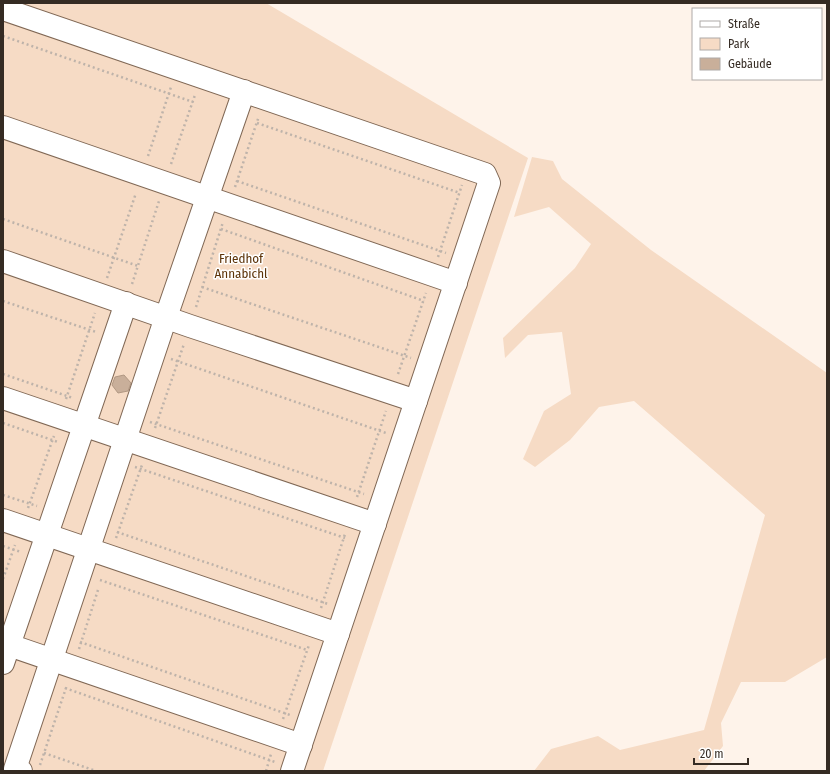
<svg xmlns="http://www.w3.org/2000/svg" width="830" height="774" viewBox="0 0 830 774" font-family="'Fira Sans Condensed',sans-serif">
	<rect width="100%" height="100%" fill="#fef3ea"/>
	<g fill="#f6dbc5">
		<path d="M3,3H266L528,158L323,771H3Z"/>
		<path d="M532,157L553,161L562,179L651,250L827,373V657L785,682H741L721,723L723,746L704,771H534L551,749L598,736L620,750L704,730L765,515L634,401L599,407L570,440L535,467L523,459L544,411L571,394L562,332L528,335L505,358L503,338L575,268L591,244L549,207L514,217Z"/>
	</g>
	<path fill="#c9af9a" stroke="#b19883" d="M124,375L131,383L128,391L118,393L112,385L115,377Z"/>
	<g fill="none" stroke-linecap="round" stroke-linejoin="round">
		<g stroke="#806855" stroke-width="24">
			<g id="minor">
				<path d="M3,9L485,174L489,183L292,771"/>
				<path d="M3,127L456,283"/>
				<path d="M3,261L190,326L416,401"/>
				<path d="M3,398L375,524"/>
				<path d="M3,520L338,634"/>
				<path d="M3,643L301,745"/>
				<path d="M3,663L126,303"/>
				<path d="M21,771L15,769L166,317L244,91"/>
			</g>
		</g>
		<g stroke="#beb3aa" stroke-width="2.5" stroke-dasharray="2 3" stroke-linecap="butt">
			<path d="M3,36L193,102"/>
			<path d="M257,123L460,193"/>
			<path d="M148,156L171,87"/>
			<path d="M171,164L195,95"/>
			<path d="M237,181L446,253"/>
			<path d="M235,187L259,116"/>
			<path d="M3,219L138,266"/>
			<path d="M221,229L424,301"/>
			<path d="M438,257L462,185"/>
			<path d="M107,278L136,193"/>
			<path d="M132,284L159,201"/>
			<path d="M202,287L411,358"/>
			<path d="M3,301L96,332"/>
			<path d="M196,307L223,222"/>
			<path d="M171,359L386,433"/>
			<path d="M3,374L73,398"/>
			<path d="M398,374L426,293"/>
			<path d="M66,399L95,313"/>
			<path d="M150,422L364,494"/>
			<path d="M3,423L58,442"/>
			<path d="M155,428L184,344"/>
			<path d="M135,467L345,538"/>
			<path d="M3,495L37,506"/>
			<path d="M357,497L386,411"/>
			<path d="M28,508L54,436"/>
			<path d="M117,532L328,604"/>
			<path d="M116,538L142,465"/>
			<path d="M3,546L21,552"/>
			<path d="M3,579L15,545"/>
			<path d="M100,580L307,650"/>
			<path d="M321,608L345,534"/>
			<path d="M80,642L290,715"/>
			<path d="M79,649L98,590"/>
			<path d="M65,688L275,762"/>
			<path d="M283,719L309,645"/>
			<path d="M44,753L96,771"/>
			<path d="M40,765L67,685"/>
			<path d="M266,771L271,754"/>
		</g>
		<use href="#minor" stroke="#fff" stroke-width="22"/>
	</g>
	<g text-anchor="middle" stroke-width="3" stroke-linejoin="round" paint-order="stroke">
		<g font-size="13" fill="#5d3409" stroke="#fff">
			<text x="241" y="263">Friedhof<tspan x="241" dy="15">Annabichl</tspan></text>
		</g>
	</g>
	<rect width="830" height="774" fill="none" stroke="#352b23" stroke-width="8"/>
	<rect x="692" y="8" width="130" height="72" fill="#ffffff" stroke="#aeaaa7"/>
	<rect x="700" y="21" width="20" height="6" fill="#ffffff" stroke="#aeaaa7"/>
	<text x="728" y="28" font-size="12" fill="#352b23">Straße</text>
	<rect x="700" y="38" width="20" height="12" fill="#f6dbc5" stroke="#aeaaa7"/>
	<text x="728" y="48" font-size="12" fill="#352b23">Park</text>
	<rect x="700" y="58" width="20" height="12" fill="#c9af9a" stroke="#aeaaa7"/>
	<text x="728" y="68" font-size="12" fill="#352b23">Gebäude</text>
	<path d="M694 758v6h54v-6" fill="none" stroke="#352b23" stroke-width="2"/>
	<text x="700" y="758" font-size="12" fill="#352b23" stroke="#ffffff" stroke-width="3" paint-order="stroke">20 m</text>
</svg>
